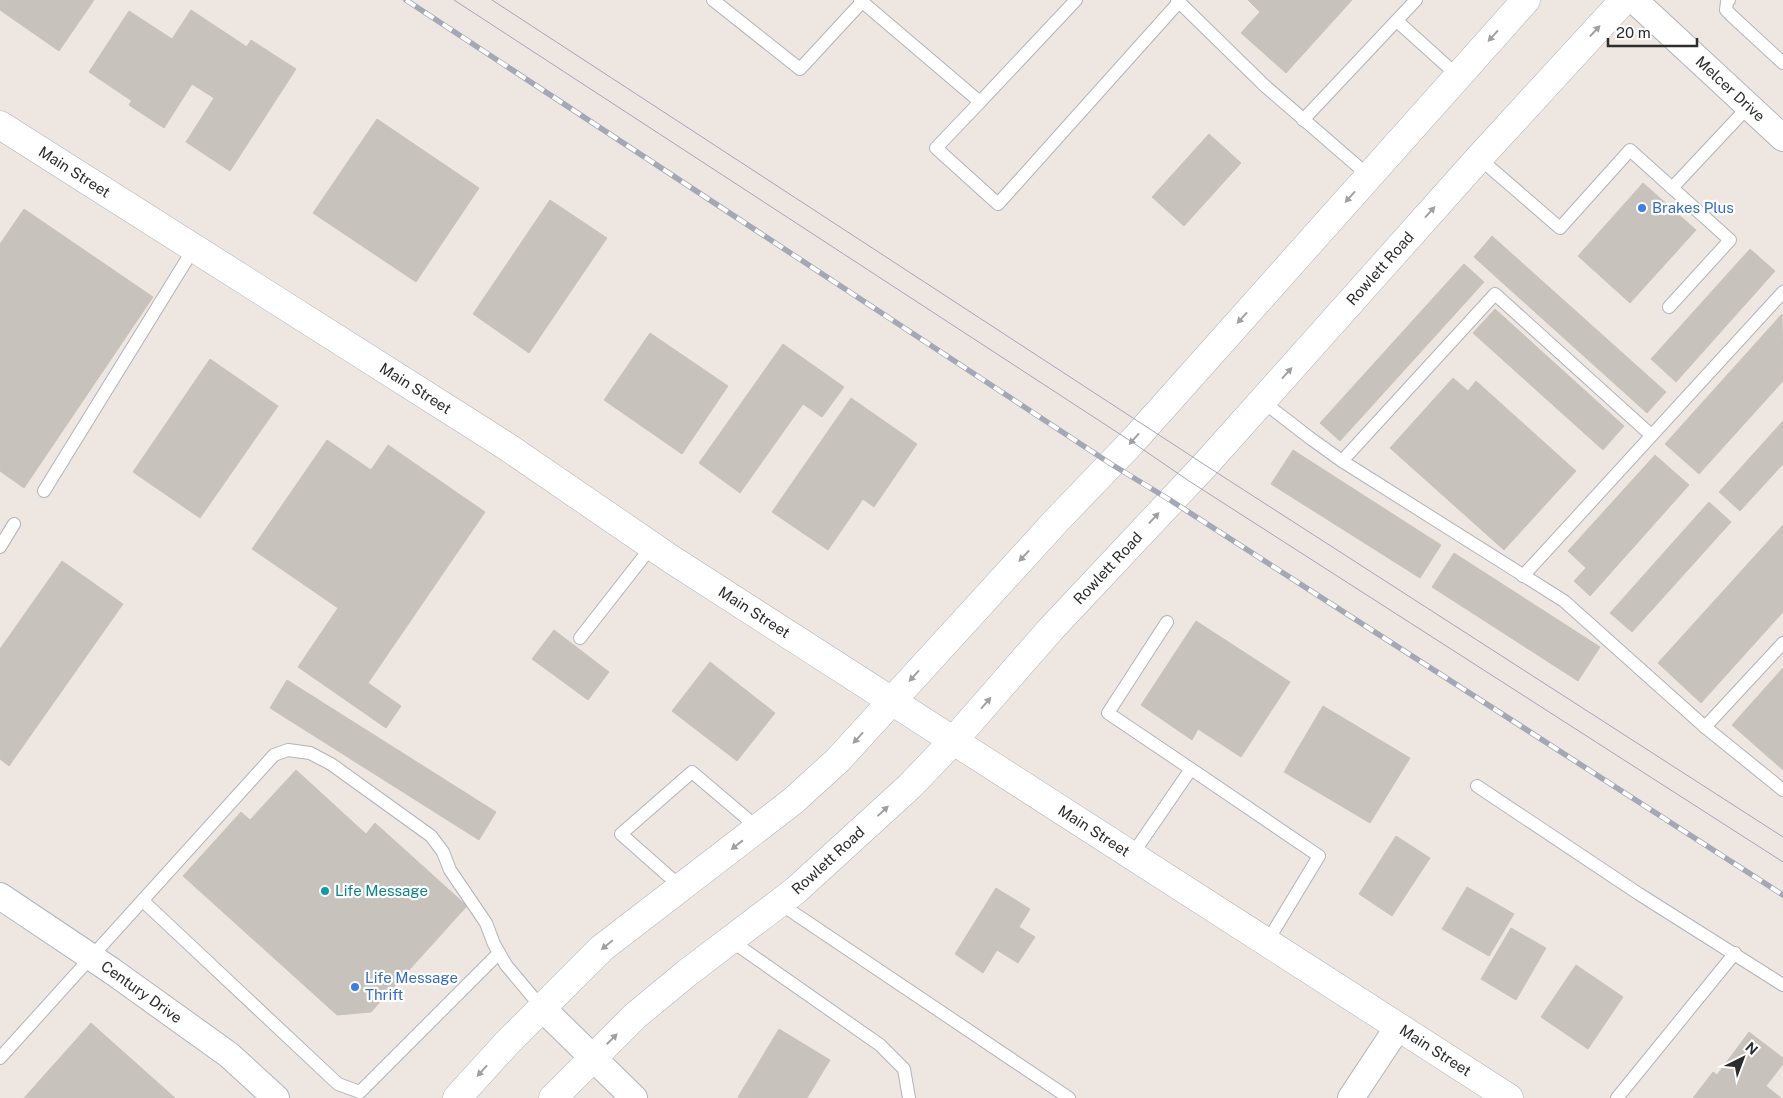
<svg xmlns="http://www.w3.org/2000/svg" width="1783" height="1098" viewBox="0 0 1783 1098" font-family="'Public Sans',sans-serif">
	<rect width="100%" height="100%" fill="#eee7e1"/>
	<g fill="#c7c2bc" stroke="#c9c3ba">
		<path d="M0,0H94L59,51L0,10Z"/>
		<path d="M1248,0H1352L1286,73L1241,33L1260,12Z"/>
		<path d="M191,10L247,47L214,98L192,84L164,128L129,105Z"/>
		<path d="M129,11L172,39L132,101L89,72Z"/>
		<path d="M251,40L296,69L230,171L186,142Z"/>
		<path d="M377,119L479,188L416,282L313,213Z"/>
		<path d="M1209,134L1241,163L1184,226L1152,197Z"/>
		<path d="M1643,183L1696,230L1630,303L1578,256Z"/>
		<path d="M550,200L607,238L529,353L473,314Z"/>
		<path d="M24,209L153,297L24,488L0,471V244Z"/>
		<path d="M1492,236L1666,392L1647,413L1474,257Z"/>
		<path d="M1750,249L1775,271L1676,382L1651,359Z"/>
		<path d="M1464,264L1484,282L1340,441L1320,423Z"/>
		<path d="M1495,309L1624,426L1603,450L1473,333Z"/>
		<path d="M1782,314L1783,381L1699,474L1665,444Z"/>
		<path d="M650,333L728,386L682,454L604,400Z"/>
		<path d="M783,344L844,387L822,417L803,404L740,493L699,463Z"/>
		<path d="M210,359L278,406L200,518L133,472Z"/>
		<path d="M1453,378L1468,391L1476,381L1576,471L1504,550L1390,448Z"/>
		<path d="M851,398L917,444L874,507L863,499L828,550L772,512Z"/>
		<path d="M1783,421V464L1740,511L1719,492Z"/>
		<path d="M327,440L371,470L388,445L485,512L368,683L401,706L386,728L298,667L338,608L252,549Z"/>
		<path d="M1293,450L1441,545L1420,578L1271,484Z"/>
		<path d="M1655,455L1689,485L1590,596L1574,581L1586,568L1568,551Z"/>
		<path d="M1709,502L1731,522L1632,632L1610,613Z"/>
		<path d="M1783,525V612L1701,703L1658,663Z"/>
		<path d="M1454,553L1600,647L1578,681L1432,587Z"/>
		<path d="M62,561L123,604L9,766L0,759V649Z"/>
		<path d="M1196,621L1290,682L1241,757L1198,729L1192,740L1141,705Z"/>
		<path d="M554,630L609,672L588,700L532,659Z"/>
		<path d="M710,662L775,713L737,761L672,711Z"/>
		<path d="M1783,668V770L1732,725Z"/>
		<path d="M287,680L496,812L479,840L270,708Z"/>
		<path d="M1323,706L1410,758L1370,823L1284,772Z"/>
		<path d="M296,770L366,834L375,823L467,906L371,1012L337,1015L183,876L241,812L250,820Z"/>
		<path d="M1396,836L1430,858L1392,916L1359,894Z"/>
		<path d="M1467,887L1514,914L1489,956L1442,929Z"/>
		<path d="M996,888L1030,909L1019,927L1035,937L1018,963L997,950L983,973L955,954Z"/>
		<path d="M1511,928L1546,948L1516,1000L1481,979Z"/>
		<path d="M1576,965L1623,997L1588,1049L1541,1017Z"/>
		<path d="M91,1023L175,1098H24Z"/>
		<path d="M779,1029L830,1060L807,1098H740L738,1097Z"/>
		<path d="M1749,1032L1783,1058V1064L1766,1086L1781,1098H1693L1713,1072L1717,1075Z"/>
	</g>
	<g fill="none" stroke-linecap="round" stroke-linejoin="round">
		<g stroke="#b1b3bd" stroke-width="14">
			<g id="lane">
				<path d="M713,0L800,69L862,2"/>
				<path d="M860,0L980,102L1076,0"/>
				<path d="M1177,0L1265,86L1369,176"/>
				<path d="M1729,0L1727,2L1726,10L1732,16L1783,63"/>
				<path d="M1397,21L1458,76"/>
				<path d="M980,102L936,148L998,204L1179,2"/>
				<path d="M1303,120L1416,0"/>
				<path d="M1479,158L1560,228L1630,150L1730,240L1669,307"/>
				<path d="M1672,188L1748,107"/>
				<path d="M1262,401L1310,438L1342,461"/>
				<path d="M1651,435L1495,294L1342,461L1564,601L1705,727L1783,790"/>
				<path d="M44,491L194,248"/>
				<path d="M0,547L14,524"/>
				<path d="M1523,576L1783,292"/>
				<path d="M1167,622L1108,713L1191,769"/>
				<path d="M580,638L652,546"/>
				<path d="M1705,727L1783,643"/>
				<path d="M1477,786L1639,894L1783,985"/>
				<path d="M1132,855L1191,769L1319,856L1267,942"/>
				<path d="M682,888L621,834L692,772L758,828"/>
				<path d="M143,901L338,1084L360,1092L499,953"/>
				<path d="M779,903L1069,1098"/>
				<path d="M730,940L880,1045L904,1069L909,1098"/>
				<path d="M0,1058L274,755L288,750L310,753L331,764L431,836L443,852L450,870L486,923L494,944L506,965L542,1008"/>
				<path d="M1617,1098L1735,953"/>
			</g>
		</g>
		<g stroke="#b1b3bd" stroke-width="28">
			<g id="street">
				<path id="s1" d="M1634,0L1783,138"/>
				<path id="s2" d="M0,896L112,971L229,1055L276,1098"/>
				<path d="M542,1008L634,1098"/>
				<path d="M1351,1098L1398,1027"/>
			</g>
		</g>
		<g stroke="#b1b3bd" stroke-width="29">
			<g id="secondary">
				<path id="s3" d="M0,125L506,446L671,559L1509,1098"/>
				<path d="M457,1098L507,1043L602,948L793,801L838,760L1057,520L1132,442L1526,0"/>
				<path id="s4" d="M553,1098L635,1016L687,973L795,891L910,786L954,740L1050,630L1205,465L1479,158L1624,0"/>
			</g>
		</g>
		<use href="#lane" stroke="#fff" stroke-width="12"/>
		<use href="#street" stroke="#fff" stroke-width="26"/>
		<use href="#secondary" stroke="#fff" stroke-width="28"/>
		<g stroke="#a3a7b6" stroke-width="1">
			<path d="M454,0L1132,442L1189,481L1783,862"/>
			<path d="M492,0L1205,465L1783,837"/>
		</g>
		<g stroke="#a3a7b6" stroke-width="5.5">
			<path id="rail" d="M406,0L1111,464L1170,500L1783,895"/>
		</g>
		<use href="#rail" stroke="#fff" stroke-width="4" stroke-dasharray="11" stroke-linecap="butt"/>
	</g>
	<defs><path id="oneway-solid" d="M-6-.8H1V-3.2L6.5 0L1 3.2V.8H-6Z" transform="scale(1.25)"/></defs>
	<g fill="#a0a0a0">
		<use href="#oneway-solid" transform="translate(1595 31) rotate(-47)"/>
		<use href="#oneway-solid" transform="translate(1493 36) rotate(132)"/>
		<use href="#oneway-solid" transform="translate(1350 197) rotate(132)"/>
		<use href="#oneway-solid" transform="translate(1430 212) rotate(-48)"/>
		<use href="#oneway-solid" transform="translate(1242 318) rotate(132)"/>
		<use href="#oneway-solid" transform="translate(1287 373) rotate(-48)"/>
		<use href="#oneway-solid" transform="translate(1134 439) rotate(132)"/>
		<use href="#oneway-solid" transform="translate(1154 518) rotate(-47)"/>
		<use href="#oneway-solid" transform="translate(1024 556) rotate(133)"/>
		<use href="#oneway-solid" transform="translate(914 676) rotate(132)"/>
		<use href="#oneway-solid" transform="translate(986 703) rotate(-49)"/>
		<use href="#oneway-solid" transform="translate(858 738) rotate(132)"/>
		<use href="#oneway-solid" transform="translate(883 811) rotate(-43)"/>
		<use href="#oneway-solid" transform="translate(737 845) rotate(142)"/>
		<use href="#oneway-solid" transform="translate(607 945) rotate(141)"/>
		<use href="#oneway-solid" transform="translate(612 1039) rotate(-45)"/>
		<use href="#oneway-solid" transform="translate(482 1071) rotate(132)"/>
	</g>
	<g fill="#3f7fe0" stroke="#fff" stroke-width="2">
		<circle cx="1642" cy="208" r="5"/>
		<circle cx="355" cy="987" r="5"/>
	</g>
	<circle fill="#0f9aa8" stroke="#fff" stroke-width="2" cx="325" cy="891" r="5"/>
	<g text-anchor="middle" stroke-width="4.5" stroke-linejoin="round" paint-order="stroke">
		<g font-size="15" fill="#2d2d2d" stroke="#fff">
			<text dy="5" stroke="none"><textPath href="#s1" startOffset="131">Melcer Drive</textPath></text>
			<text dy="5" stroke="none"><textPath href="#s3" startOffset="88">Main Street</textPath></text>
			<text dy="5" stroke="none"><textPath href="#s4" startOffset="1174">Rowlett Road</textPath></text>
			<text dy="5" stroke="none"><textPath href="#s3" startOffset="492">Main Street</textPath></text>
			<text dy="5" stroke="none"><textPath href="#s4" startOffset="769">Rowlett Road</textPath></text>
			<text dy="5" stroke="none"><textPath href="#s3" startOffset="898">Main Street</textPath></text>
			<text dy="5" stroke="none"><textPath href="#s3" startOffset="1302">Main Street</textPath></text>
			<text dy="5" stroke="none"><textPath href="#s4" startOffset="364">Rowlett Road</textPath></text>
			<text dy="5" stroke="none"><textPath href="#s2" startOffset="171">Century Drive</textPath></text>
			<text dy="5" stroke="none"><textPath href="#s3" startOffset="1708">Main Street</textPath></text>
		</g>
		<g font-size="15" fill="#366cbe" stroke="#fff" text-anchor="start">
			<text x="1652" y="213">Brakes Plus</text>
			<text x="365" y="983">Life Message<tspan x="365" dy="17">Thrift</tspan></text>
		</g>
		<g font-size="15" fill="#0d838f" stroke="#fff" text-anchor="start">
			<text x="335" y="896">Life Message</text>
		</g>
	</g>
	<g transform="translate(1743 1058) rotate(42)" stroke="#ffffff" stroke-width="4" paint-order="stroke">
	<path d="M0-4L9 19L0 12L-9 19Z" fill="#2d2d2d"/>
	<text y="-8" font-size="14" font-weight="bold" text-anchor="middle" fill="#2d2d2d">N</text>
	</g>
	<path d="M1608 38v8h89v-8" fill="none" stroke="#2d2d2d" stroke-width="2.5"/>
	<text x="1616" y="38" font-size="15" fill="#2d2d2d" stroke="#ffffff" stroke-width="4" paint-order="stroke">20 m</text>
</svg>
